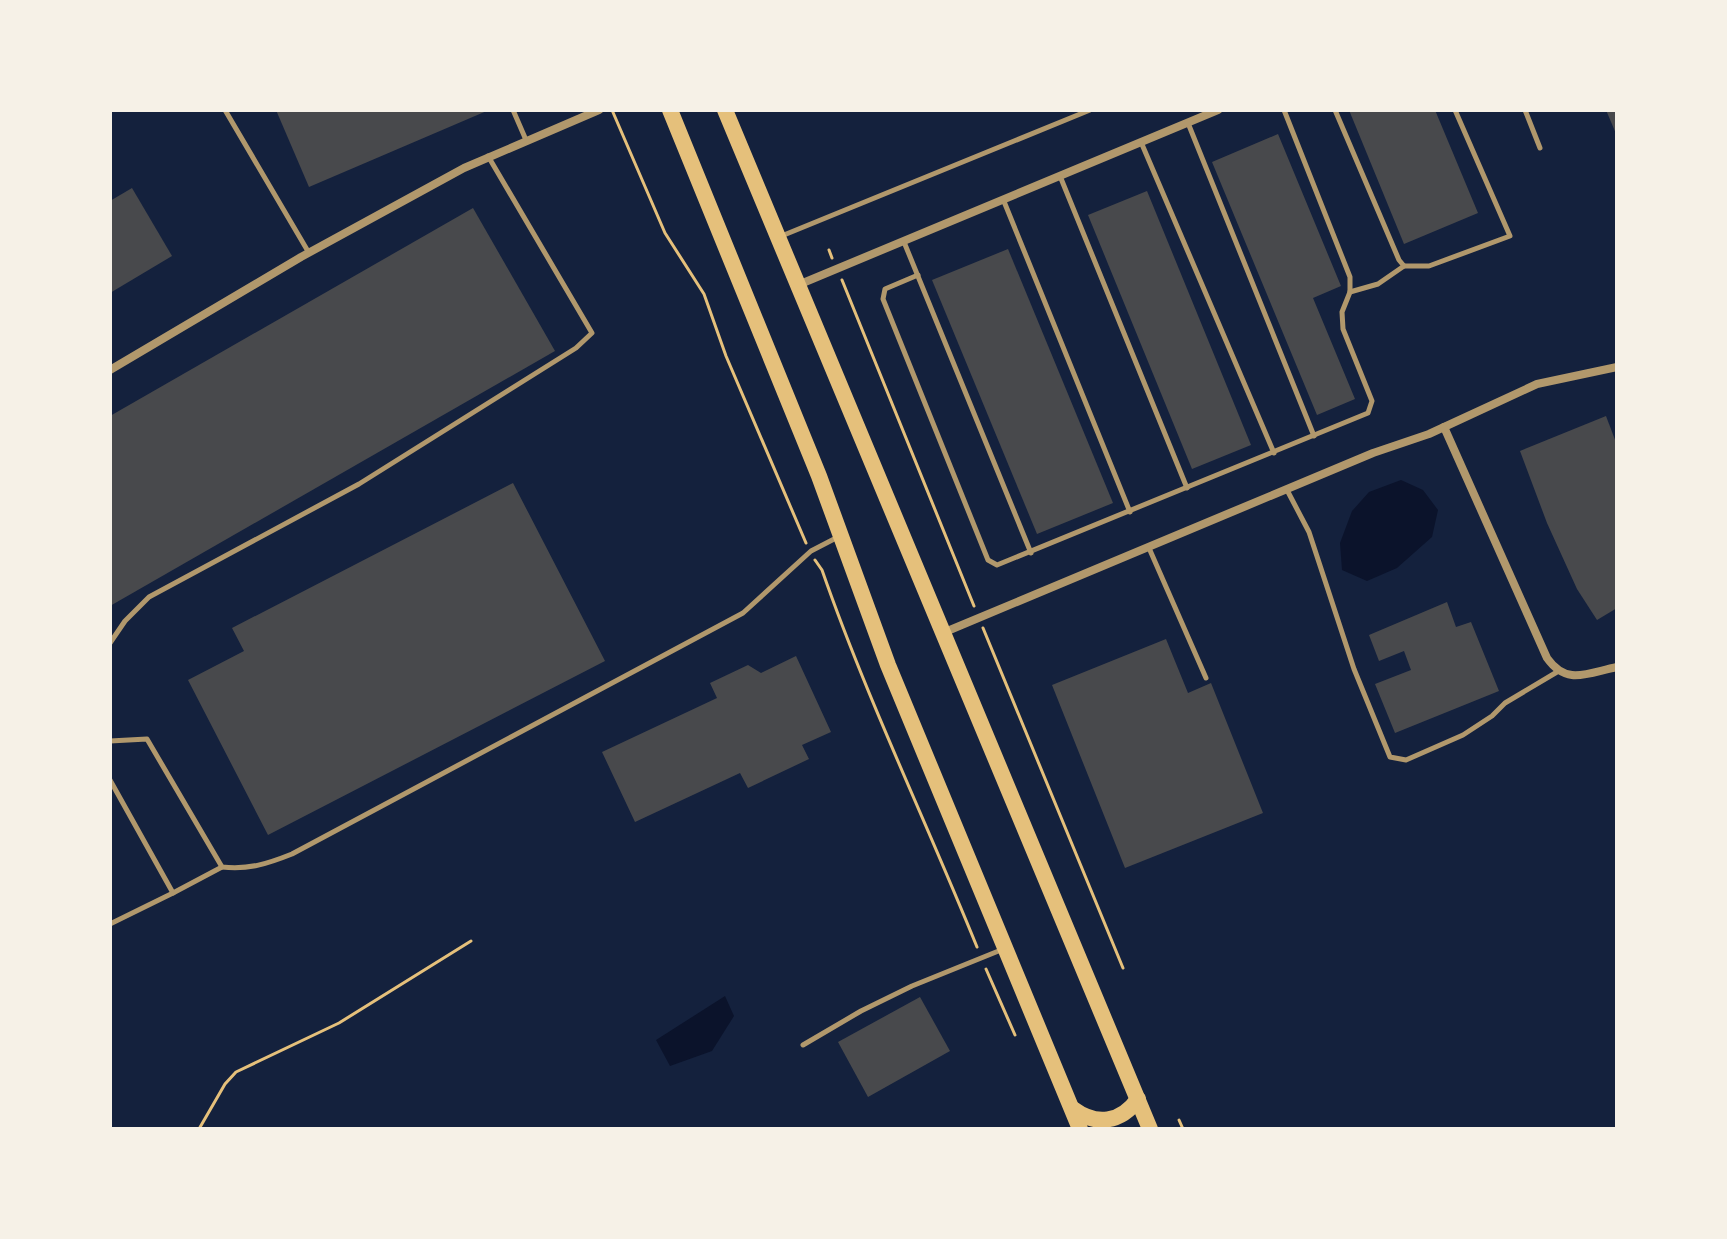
<svg xmlns="http://www.w3.org/2000/svg" width="1727" height="1239" viewBox="0 0 1727 1239" font-family="Barlow,sans-serif">
	<rect width="100%" height="100%" fill="#14213d"/>
	<g fill="#0b132b">
		<path d="M1401,480L1423,490L1438,510L1432,537L1397,568L1367,581L1342,570L1340,543L1352,511L1369,492Z"/>
		<path d="M725,996L734,1016L712,1051L670,1066L656,1040Z"/>
	</g>
	<g fill="#48494c">
		<path d="M276,110H489L309,187Z"/>
		<path d="M1349,110H1435L1478,213L1404,244Z"/>
		<path d="M1606,110H1617V136Z"/>
		<path d="M1278,134L1341,286L1313,298L1355,399L1317,415L1212,162Z"/>
		<path d="M132,188L172,256L110,293V201Z"/>
		<path d="M1147,191L1251,445L1192,469L1088,215Z"/>
		<path d="M473,208L555,351L110,606V416Z"/>
		<path d="M1008,249L1113,503L1037,534L932,280Z"/>
		<path d="M1606,416L1617,445V608L1597,620L1577,589L1547,523L1520,451Z"/>
		<path d="M513,483L605,661L268,835L188,680L244,651L232,628Z"/>
		<path d="M1447,602L1456,627L1471,622L1499,691L1395,733L1375,684L1411,670L1404,651L1379,661L1369,635Z"/>
		<path d="M1166,639L1188,693L1211,683L1263,813L1125,868L1052,685Z"/>
		<path d="M796,656L831,732L802,745L809,759L748,788L740,773L635,822L602,752L717,698L710,683L748,665L761,673Z"/>
		<path d="M920,997L950,1051L868,1097L838,1042Z"/>
	</g>
	<g fill="none" stroke-linecap="round" stroke-linejoin="round">
		<g stroke="#e5c07b" stroke-width="3">
			<path d="M612,110L665,233L704,294L726,356L806,543"/>
			<path d="M829,250L832,258"/>
			<path d="M842,280L974,606"/>
			<path d="M815,560L822,570C867,699 926,821 977,947"/>
			<path d="M983,628L1123,968"/>
			<path d="M986,969L1015,1035"/>
			<path d="M1179,1120L1183,1129"/>
			<path d="M199,1129L225,1084L236,1072L339,1023L471,941"/>
		</g>
		<g stroke="#b1986c" stroke-width="5">
			<path d="M225,110L309,253"/>
			<path d="M513,110L526,140"/>
			<path d="M1335,110L1399,260L1404,266H1429L1510,236L1455,110"/>
			<path d="M1525,110L1540,148"/>
			<path d="M1188,123L1314,436"/>
			<path d="M1141,142L1274,453"/>
			<path d="M1060,176L1187,488"/>
			<path d="M1003,199L1130,512"/>
			<path d="M779,237L1090,110"/>
			<path d="M904,242L1031,553"/>
			<path d="M918,275L885,289L883,299L988,560L997,565L1368,413L1372,401L1343,329L1342,312L1350,292V277L1284,110"/>
			<path d="M1350,292L1378,284L1404,266"/>
			<path d="M1287,490L1309,532L1354,669L1390,757L1406,760L1463,735L1492,716L1505,703L1557,672"/>
			<path d="M1149,548L1206,678"/>
			<path d="M110,643L125,621L149,597L359,484L576,348L592,333L488,156"/>
			<path d="M110,741L147,739L222,867C248,870 267,864 292,854L743,613L811,551L838,537"/>
			<path d="M110,780L173,893L222,867"/>
			<path d="M110,924L173,893"/>
			<path d="M803,1045L861,1011L912,986L1001,950"/>
		</g>
		<g stroke="#b1986c" stroke-width="8">
			<path d="M798,285L1218,110"/>
			<path d="M110,370L301,257L464,168L599,110"/>
			<path d="M1444,427L1547,658C1567,686 1587,673 1617,667"/>
			<path d="M945,632L1373,453L1429,434L1537,384L1617,367"/>
		</g>
		<g stroke="#e5c07b" stroke-width="16">
			<path d="M670,110L819,476L888,665L1080,1129"/>
			<path d="M725,110L1150,1129"/>
			<path d="M1073,1109C1096,1126 1121,1123 1138,1099"/>
		</g>
	</g>
	<rect width="1727" height="1239" fill="none" stroke="#f6f1e7" stroke-width="224"/>
</svg>
